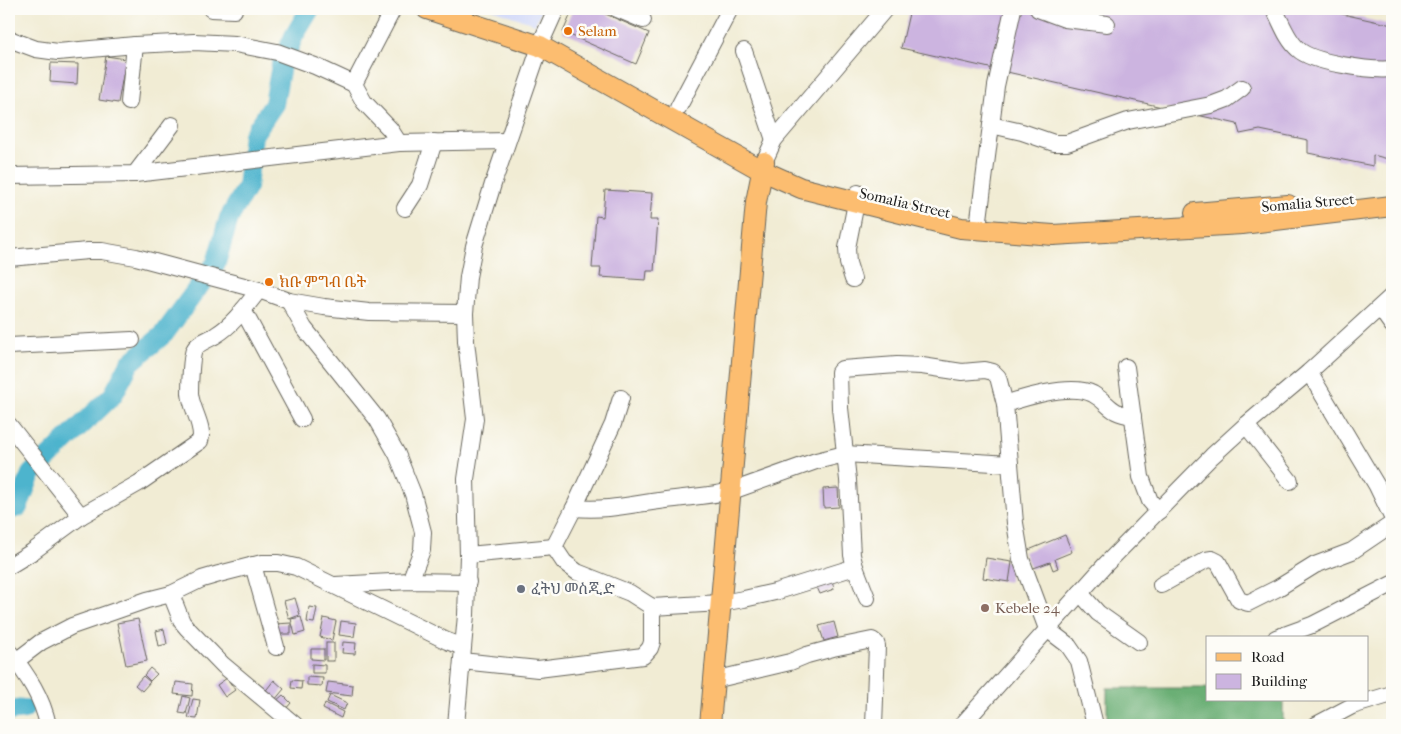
<svg xmlns="http://www.w3.org/2000/svg" width="1401" height="734" viewBox="0 0 1401 734" font-family="'IM FELL French Canon','Noto Serif Ethiopic',serif">
	<rect width="100%" height="100%" fill="#fdfcf7"/>
	<filter id="ink" filterUnits="userSpaceOnUse"><feTurbulence type="fractalNoise" baseFrequency=".02" numOctaves="2"/><feDisplacementMap in="SourceGraphic" scale="10" xChannelSelector="R" yChannelSelector="G"/><feConvolveMatrix kernelMatrix="1 2 1 2 8 2 1 2 1" color-interpolation-filters="sRGB"/></filter>
	<filter id="wash" filterUnits="userSpaceOnUse"><feTurbulence type="fractalNoise" baseFrequency=".0096" numOctaves="4" result="noise"/><feDisplacementMap in="SourceGraphic" scale="20" xChannelSelector="R" yChannelSelector="G"/><feGaussianBlur stdDeviation="1.12" result="paint"/><feColorMatrix in="noise" values="0 0 0 0 0 0 0 0 0 0 0 0 0 0 0 0 0 1.4 0 .05"/><feComposite in="paint" operator="in"/></filter>
	<g filter="url(#wash)">
		<rect width="100%" height="100%" fill="#f1ecd4"/>
		<path fill="#d2d9f9" d="M491,9H542L535,24Z"/>
		<path fill="#6aaf74" stroke="#436648" d="M1107,688H1207V700H1283V725H1107Z"/>
		<g fill="none" stroke-linecap="round" stroke-linejoin="round">
			<g stroke="#4eb4cd" stroke-width="20">
				<path d="M9,510L18,507L31,474L113,395L130,363L164,334L216,263L229,218L247,187L253,135L274,104L281,65L294,36L310,9"/>
				<path d="M9,711L24,709"/>
			</g>
		</g>
		<g id="blocks">
			<g fill="#ccb4e0">
				<path d="M573,9H594L649,33L636,64L563,32Z"/>
				<path d="M910,9H1320L1392,25V160L1373,155V166L1308,153V140L1260,130L1240,134L1237,124L901,48Z"/>
				<path d="M106,56L126,59L118,103L99,100Z"/>
				<path d="M51,63L78,64L77,84L50,82Z"/>
				<path d="M605,190L652,193L650,220H658L654,271H647L646,280L600,277L601,268H592L596,216L603,217Z"/>
				<path d="M838,488L839,507L824,508L823,489Z"/>
				<path d="M1065,535L1072,552L1055,559L1058,568L1053,570L1050,562L1031,569L1024,552Z"/>
				<path d="M986,558L1012,562L1009,582L983,578Z"/>
				<path d="M832,580L834,589L820,594L816,585Z"/>
				<path d="M295,598L300,615L289,619L284,601Z"/>
				<path d="M309,607L317,608L314,623L307,622Z"/>
				<path d="M301,617L305,632L295,635L291,619Z"/>
				<path d="M324,618L336,621L332,640L320,637Z"/>
				<path d="M138,619L147,661L126,665L117,623Z"/>
				<path d="M341,621L356,623L354,637L339,635Z"/>
				<path d="M834,622L838,637L824,641L819,626Z"/>
				<path d="M291,623V634H275V624Z"/>
				<path d="M164,629L167,644L159,646L156,631Z"/>
				<path d="M343,642L356,643L355,654L342,653Z"/>
				<rect x="326" y="643" width="8" height="18"/>
				<path d="M311,649H324V660L311,659Z"/>
				<path d="M312,664L325,665V673H312Z"/>
				<path d="M150,668L157,674L150,681L144,675Z"/>
				<path d="M143,676L150,682L142,691L135,685Z"/>
				<path d="M307,677L323,678L322,686L307,685Z"/>
				<path d="M227,678L235,690L225,697L217,685Z"/>
				<path d="M274,680L284,689L274,701L264,693Z"/>
				<path d="M292,680L302,681L301,689L291,688Z"/>
				<path d="M176,682L193,684L192,696L174,694Z"/>
				<path d="M328,682L353,685L352,696L326,693Z"/>
				<path d="M283,695L291,703L284,711L275,702Z"/>
				<path d="M330,695L347,703L344,710L327,702Z"/>
				<path d="M183,696L190,698L186,714L179,713Z"/>
				<path d="M193,699L200,700L197,719L188,718Z"/>
				<path d="M325,703L343,712L341,718L323,709Z"/>
			</g>
		</g>
	</g>
	<g filter="url(#ink)">
		<use href="#blocks" fill-opacity="0" stroke="#67655c" stroke-width="1"/>
		<g fill="none" stroke-linecap="round" stroke-linejoin="round">
			<g stroke="#67655c" stroke-width="18">
				<g id="minor">
					<path d="M211,9L234,10"/>
					<path d="M617,9L643,20"/>
					<path d="M1038,9L1065,19L1107,24"/>
					<path d="M1274,9C1281,21 1287,40 1298,49C1312,63 1372,71 1392,69"/>
					<path d="M9,39L36,49L58,52L135,45L194,42L235,44L277,52L315,66L354,84L364,102L390,129L399,143"/>
					<path d="M744,51L774,140"/>
					<path d="M354,84L393,9"/>
					<path d="M129,102L135,45"/>
					<path d="M678,108L730,9"/>
					<path d="M991,125L1022,132L1054,143H1067L1128,121L1211,105L1227,99L1242,88"/>
					<path d="M764,162L774,140L885,9"/>
					<path d="M135,174L172,125"/>
					<path d="M9,176L135,174L399,143L507,141"/>
					<path d="M405,208L420,185L434,142"/>
					<path d="M979,219L996,86L1013,9"/>
					<path d="M9,258L88,251H102L136,257L259,290L289,301L324,307L369,312L465,313"/>
					<path d="M853,279L848,263L847,248L858,193"/>
					<path d="M289,301L304,328L377,419L397,454L413,494L423,532L422,550L410,581"/>
					<path d="M1380,308L1392,325"/>
					<path d="M243,310L302,419"/>
					<path d="M9,346L132,340"/>
					<path d="M1126,367L1141,477L1150,501L1159,511"/>
					<path d="M1309,372L1377,486L1392,517"/>
					<path d="M1005,404C1026,397 1072,383 1093,394C1111,404 1108,413 1133,416"/>
					<path d="M9,425L81,516"/>
					<path d="M1246,425L1290,481"/>
					<path d="M574,508C609,511 633,504 666,500C688,497 710,496 732,491L816,461L845,454L1010,464"/>
					<path d="M554,547L564,562L577,572L630,593L652,607L721,603L744,599L775,592L855,567"/>
					<path d="M554,547L574,508L613,424L621,398"/>
					<path d="M468,555L554,547"/>
					<path d="M253,565L276,647"/>
					<path d="M9,566L32,552L81,516L139,483L200,441C205,427 191,409 190,393C190,384 191,357 194,350C198,342 209,340 216,335C233,325 247,305 259,290"/>
					<path d="M335,585L410,581L468,582"/>
					<path d="M1161,585L1206,560L1212,559L1218,562L1239,600L1248,603L1278,588L1315,565L1352,551L1392,524"/>
					<path d="M1080,593L1098,613L1139,642"/>
					<path d="M171,594L182,622L187,628L223,665L295,725"/>
					<path d="M867,598L855,567L852,555L848,480L840,408L839,372L842,369L897,365L922,366L962,372L985,370L993,372L998,377L1005,404L1015,523L1021,559L1047,629L1068,645L1079,661L1095,725"/>
					<path d="M1276,638L1312,625L1392,584"/>
					<path d="M10,653C28,676 42,697 48,725"/>
					<path d="M16,661L41,642L72,626L147,600L171,594L202,579L219,574L262,563H278L296,567L447,641L463,647"/>
					<path d="M462,661L538,669L643,656L650,648L652,642V607"/>
					<path d="M714,680L790,662L807,655L833,648L872,640L876,643L877,646L874,725"/>
					<path d="M456,725L466,615L468,555L466,479L475,419L466,341L465,313L468,277L474,246L493,184L543,38L556,9"/>
					<path d="M962,725L1106,564L1212,456L1246,425L1309,372L1392,296"/>
					<path d="M1316,725L1352,706L1392,694"/>
				</g>
			</g>
			<g stroke="#67655c" stroke-width="22">
				<g id="major">
					<path d="M427,9L540,46L761,170L801,188L961,228L1053,235L1242,224L1392,206"/>
					<path d="M1195,213L1288,205"/>
					<path d="M710,725L756,202L764,162"/>
				</g>
			</g>
			<use href="#minor" stroke="#fff" stroke-width="16"/>
			<use href="#major" stroke="#fcbd6f" stroke-width="20"/>
		</g>
	</g>
	<g fill="#e8710a" stroke="#fdfcf7" stroke-width="2">
		<circle cx="568" cy="31" r="5"/>
		<circle cx="269" cy="282" r="5"/>
	</g>
	<circle fill="#6b7280" stroke="#fdfcf7" stroke-width="2" cx="521" cy="589" r="5"/>
	<circle fill="#8d6e63" stroke="#fdfcf7" stroke-width="2" cx="985" cy="608" r="5"/>
	<g text-anchor="middle" stroke-width="5" stroke-linejoin="round" paint-order="stroke">
		<g font-size="15" fill="#c56008" stroke="#fdfcf7" text-anchor="start">
			<text x="578" y="36">Selam</text>
			<text x="279" y="287">ክቡ ምግብ ቤት</text>
		</g>
		<g font-size="15" fill="#1c1c1c" stroke="#fdfcf7">
			<text transform="translate(905 203) rotate(13)" y="5">Somalia Street</text>
			<text transform="translate(1308 203) rotate(-5)" y="5">Somalia Street</text>
		</g>
		<g font-size="15" fill="#5b616d" stroke="#fdfcf7" text-anchor="start">
			<text x="531" y="594">ፈትህ መስጂድ</text>
		</g>
		<g font-size="15" fill="#785e54" stroke="#fdfcf7" text-anchor="start">
			<text x="995" y="613">Kebele 24</text>
		</g>
	</g>
	<rect width="1401" height="734" fill="none" stroke="#fdfcf7" stroke-width="30"/>
	<rect x="1206" y="636" width="162" height="65" fill="#fdfcf7" stroke="#a3a29f"/>
	<rect x="1216" y="653" width="25" height="8" fill="#fcbd6f" stroke="#a3a29f"/>
	<text x="1251" y="662" font-size="15" fill="#1c1c1c">Road</text>
	<rect x="1216" y="674" width="25" height="15" fill="#ccb4e0" stroke="#a3a29f"/>
	<text x="1251" y="686" font-size="15" fill="#1c1c1c">Building</text>
</svg>
